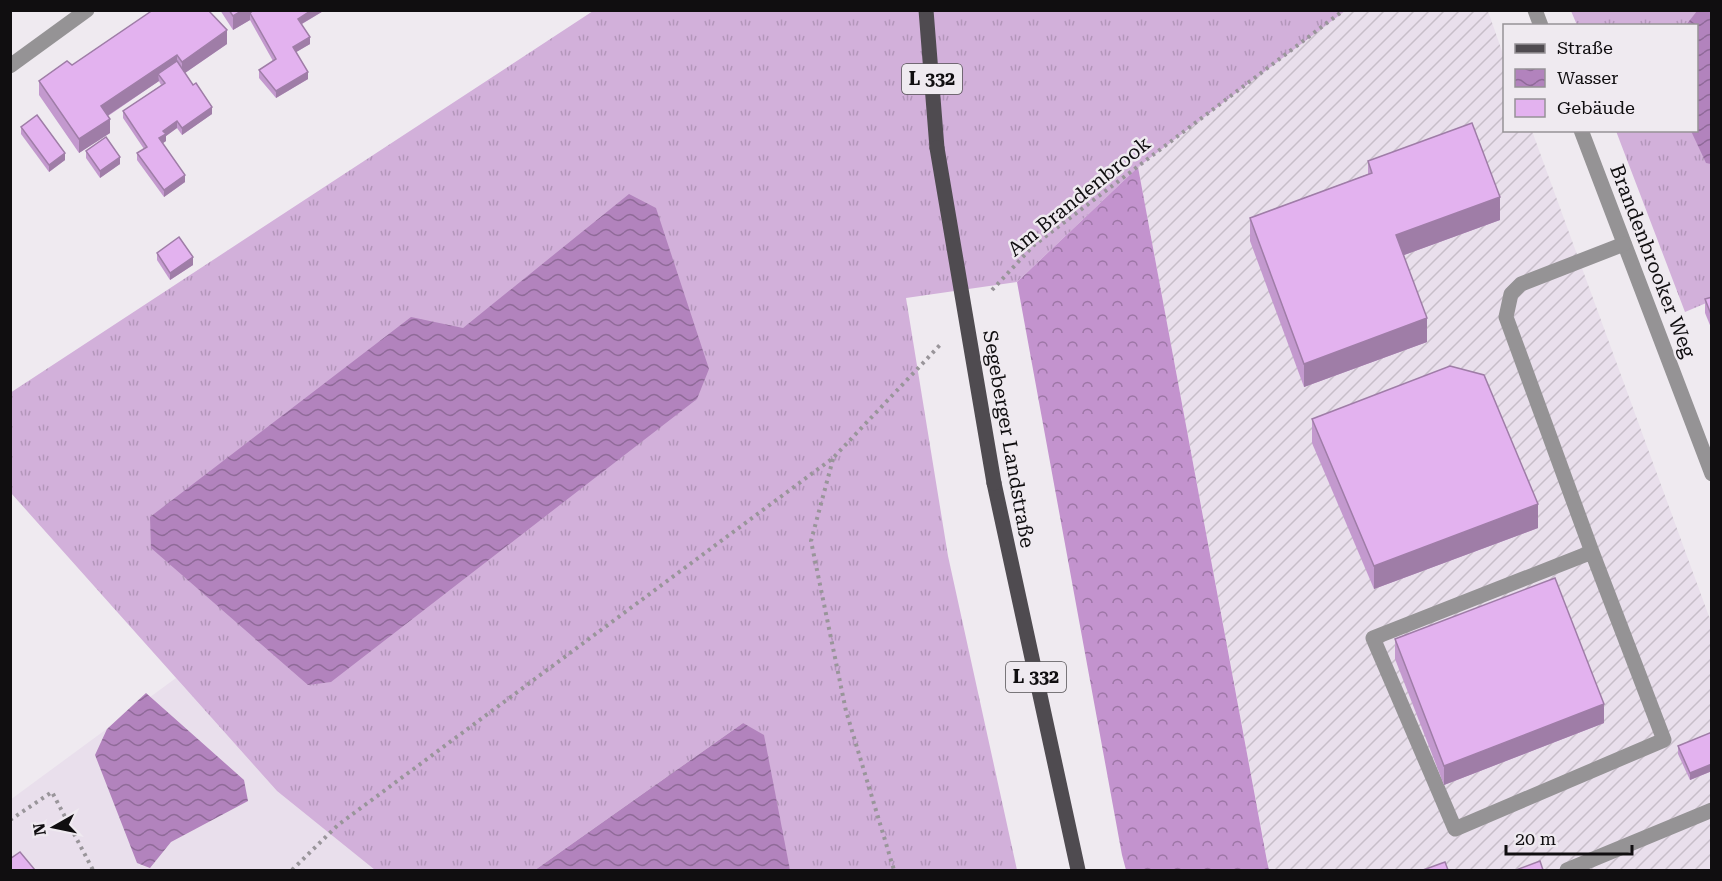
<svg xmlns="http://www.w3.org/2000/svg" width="1722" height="881" viewBox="0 0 1722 881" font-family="'Roboto Serif',serif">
	<defs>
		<pattern id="industrial-furrows" width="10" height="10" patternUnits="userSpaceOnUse" patternTransform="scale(1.5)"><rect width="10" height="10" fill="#e9dfec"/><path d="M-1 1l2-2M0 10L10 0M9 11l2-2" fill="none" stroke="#c7bec9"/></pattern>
		<pattern id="grass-tufts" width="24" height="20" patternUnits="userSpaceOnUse" patternTransform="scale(1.5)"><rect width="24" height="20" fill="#d2b0da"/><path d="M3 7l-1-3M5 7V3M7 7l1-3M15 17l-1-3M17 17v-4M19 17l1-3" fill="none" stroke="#b396ba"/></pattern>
		<pattern id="forest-crowns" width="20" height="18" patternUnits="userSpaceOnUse" patternTransform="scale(1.5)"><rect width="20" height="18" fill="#c393ce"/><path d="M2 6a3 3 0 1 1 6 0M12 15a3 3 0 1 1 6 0" fill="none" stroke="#9d76a6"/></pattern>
		<pattern id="water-waves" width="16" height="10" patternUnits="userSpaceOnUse" patternTransform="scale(1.5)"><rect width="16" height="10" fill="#b283bd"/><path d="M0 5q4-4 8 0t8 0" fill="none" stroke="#8f6a98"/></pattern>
	</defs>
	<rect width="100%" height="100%" fill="#efeaf0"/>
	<path fill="#e9dfec" d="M176,678L277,791L375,870H11L10,800Z"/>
	<path fill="url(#industrial-furrows)" d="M1345,11H1488L1504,57V130L1532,131L1711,622V870H1269L1138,167Z"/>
	<g fill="url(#grass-tufts)">
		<path d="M593,11H1345L1138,167L1017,282L906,298L948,556L1017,870H790L743,723L535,870H375L277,791L11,493L10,393Z"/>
		<path d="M1571,11H1711V301L1685,312L1616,131L1696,130V26L1577,25Z"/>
	</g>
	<path fill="url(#forest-crowns)" d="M1138,167L1267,861L1269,870H1126L1122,855L1017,282Z"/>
	<g fill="url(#water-waves)">
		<path d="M1697,11H1711V164L1706,163L1691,131L1696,130V26L1686,25Z"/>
		<path d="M629,194L656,208L709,369L697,399L331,682L308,685L151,548L150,517L411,317L463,328Z"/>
		<path d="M146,693L244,780L248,801L171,842L150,868L137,863L95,755L107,729Z"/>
		<path d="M743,723L764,735L790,870H535Z"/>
	</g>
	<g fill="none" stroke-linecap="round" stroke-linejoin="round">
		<g stroke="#99959a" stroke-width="4" stroke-dasharray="3 4.5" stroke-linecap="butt">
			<path d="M992,290L1033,246L1344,10"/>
			<path d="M833,459L811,541L846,711L894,870"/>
			<path d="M10,820L52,792L93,870"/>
			<path d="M292,870L338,825L833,458L940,345"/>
		</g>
		<g stroke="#959395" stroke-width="15">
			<path d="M1535,10L1541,26"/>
			<path d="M10,66L87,10"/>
			<path d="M1581,130L1712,474"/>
			<path d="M1592,552L1373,638L1455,829L1664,740L1592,552L1506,317L1511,294L1521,284L1624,244"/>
			<path d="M1567,870L1712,810"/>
		</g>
		<g stroke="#4f4b50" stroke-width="15">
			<path d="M926,10L937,148"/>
			<path d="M994,483L1078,870"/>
		</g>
		<path stroke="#4f4b50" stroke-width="15" d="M937,148L994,483"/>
	</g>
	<g fill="#c399ce">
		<path d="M220,10H325L302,24L310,44L296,52L308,79L276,98L259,78V70L273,61L250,20L233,30Z"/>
		<path d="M227,44L185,73L212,114L182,135L177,128L166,136V141L162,143L185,182L164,197L137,160V153L144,149L123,118V111L161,85L159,81L108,116L110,133L79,153L39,95V81L72,65Z"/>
		<path d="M21,127L65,160L49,172L21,134Z"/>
		<path d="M86,151L120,164L100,178L86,158Z"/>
		<path d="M1368,161L1500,220L1404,255L1427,342L1304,387L1250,241V218L1368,174Z"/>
		<path d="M157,253L193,265L170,280L157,260Z"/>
		<path d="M1712,297V330L1705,313V299Z"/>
		<path d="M1312,419L1538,528L1374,589L1312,443Z"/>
		<path d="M1395,639L1604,723L1444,785L1395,659Z"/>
		<path d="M1712,732V771L1690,780L1678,754V746Z"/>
	</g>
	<g fill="#9f7da7">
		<path d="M243,10H265L250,13V20L233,30V16Z"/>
		<path d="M312,10H325L298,26V19Z"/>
		<path d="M227,30V44L182,75V62Z"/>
		<path d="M310,37V44L293,54V47Z"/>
		<path d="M177,55V69L158,74L159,81L101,120V106Z"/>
		<path d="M308,72V79L276,98V91Z"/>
		<path d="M212,107V114L182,135V128Z"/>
		<path d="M110,119V133L79,153V139Z"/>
		<path d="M177,121V128L166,136V141L159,146V138L163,131Z"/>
		<path d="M65,153V160L49,172V165Z"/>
		<path d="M120,157V164L100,178V171Z"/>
		<path d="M185,175V182L164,197V190Z"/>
		<path d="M1500,197V220L1396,258V235Z"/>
		<path d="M193,257V265L170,280V273Z"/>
		<path d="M1427,318V342L1304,387V364Z"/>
		<path d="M1538,504V528L1374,589V566Z"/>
		<path d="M1604,704V723L1444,785V766Z"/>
		<path d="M1712,764V771L1690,780V773Z"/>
	</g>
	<g fill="#e3b2ef" stroke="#9f7da7" stroke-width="1.5">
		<path d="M153,10H208L227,30L182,62L177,55L101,106L110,119L79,139L39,81L67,61L72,65Z"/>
		<path d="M229,10H243L233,16Z"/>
		<path d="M254,10H312L298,19L310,37L293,47L308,72L276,91L259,70L276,59L250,13Z"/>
		<path d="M177,61L193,85L196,83L212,107L182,128L177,121L163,131L166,134L159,138L185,175L164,190L137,153L147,147L123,111L165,83L158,74Z"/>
		<path d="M37,115L65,153L49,165L21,127Z"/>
		<path d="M1472,123L1500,197L1396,235L1427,318L1304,364L1250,218L1372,173L1368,161Z"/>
		<path d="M106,137L120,157L100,171L86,151Z"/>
		<path d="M179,237L193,257L170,273L157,253Z"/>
		<path d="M1712,297V317L1705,299Z"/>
		<path d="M1450,366L1484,375L1538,504L1374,566L1312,419Z"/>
		<path d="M1555,578L1604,704L1444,766L1395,639Z"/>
		<path d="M1712,732V764L1690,773L1678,746Z"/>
		<path d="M20,852L35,870H10V859Z"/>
		<path d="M1540,861L1543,870H1516Z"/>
		<path d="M1445,862L1448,870H1423Z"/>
	</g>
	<g text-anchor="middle" stroke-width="5" stroke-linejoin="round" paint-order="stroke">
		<g fill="#efeaf0" stroke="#535053" stroke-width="1.5">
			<rect x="902" y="64" width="60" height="30" rx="4.5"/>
			<rect x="1006" y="662" width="60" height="30" rx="4.5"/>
		</g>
		<g font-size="18" font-weight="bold" fill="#100e10">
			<text x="932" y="85">L 332</text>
			<text x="1036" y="683">L 332</text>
		</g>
		<g font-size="20" fill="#100e10" stroke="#efeaf0">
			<text transform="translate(1079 196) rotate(-39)" y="7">Am Brandenbrook</text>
			<text transform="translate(1653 261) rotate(69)" y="7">Brandenbrooker Weg</text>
			<text transform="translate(1009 439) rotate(80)" y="7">Segeberger Landstraße</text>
		</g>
	</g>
	<rect width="1722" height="881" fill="none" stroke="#100e10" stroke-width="24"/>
	<rect x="1503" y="24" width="195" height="108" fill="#efeaf0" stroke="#969296" stroke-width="1.5"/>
	<rect x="1515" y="44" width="30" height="9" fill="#4f4b50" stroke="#969296" stroke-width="1.5"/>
	<text x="1557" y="54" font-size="18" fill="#100e10">Straße</text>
	<rect x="1515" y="69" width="30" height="18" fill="url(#water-waves)" stroke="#969296" stroke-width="1.5"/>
	<text x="1557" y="84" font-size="18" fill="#100e10">Wasser</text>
	<rect x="1515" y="99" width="30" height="18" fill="#e3b2ef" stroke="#969296" stroke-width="1.5"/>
	<text x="1557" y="114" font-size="18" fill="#100e10">Gebäude</text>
	<g transform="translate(54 827) rotate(261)" stroke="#efeaf0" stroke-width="4.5" paint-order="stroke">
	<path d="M0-4.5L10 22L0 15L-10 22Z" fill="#100e10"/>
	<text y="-9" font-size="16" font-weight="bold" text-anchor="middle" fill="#100e10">N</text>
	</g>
	<path d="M1506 845v9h126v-9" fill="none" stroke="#100e10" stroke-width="3"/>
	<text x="1515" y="845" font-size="18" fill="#100e10" stroke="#efeaf0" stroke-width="4.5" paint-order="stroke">20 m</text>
</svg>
